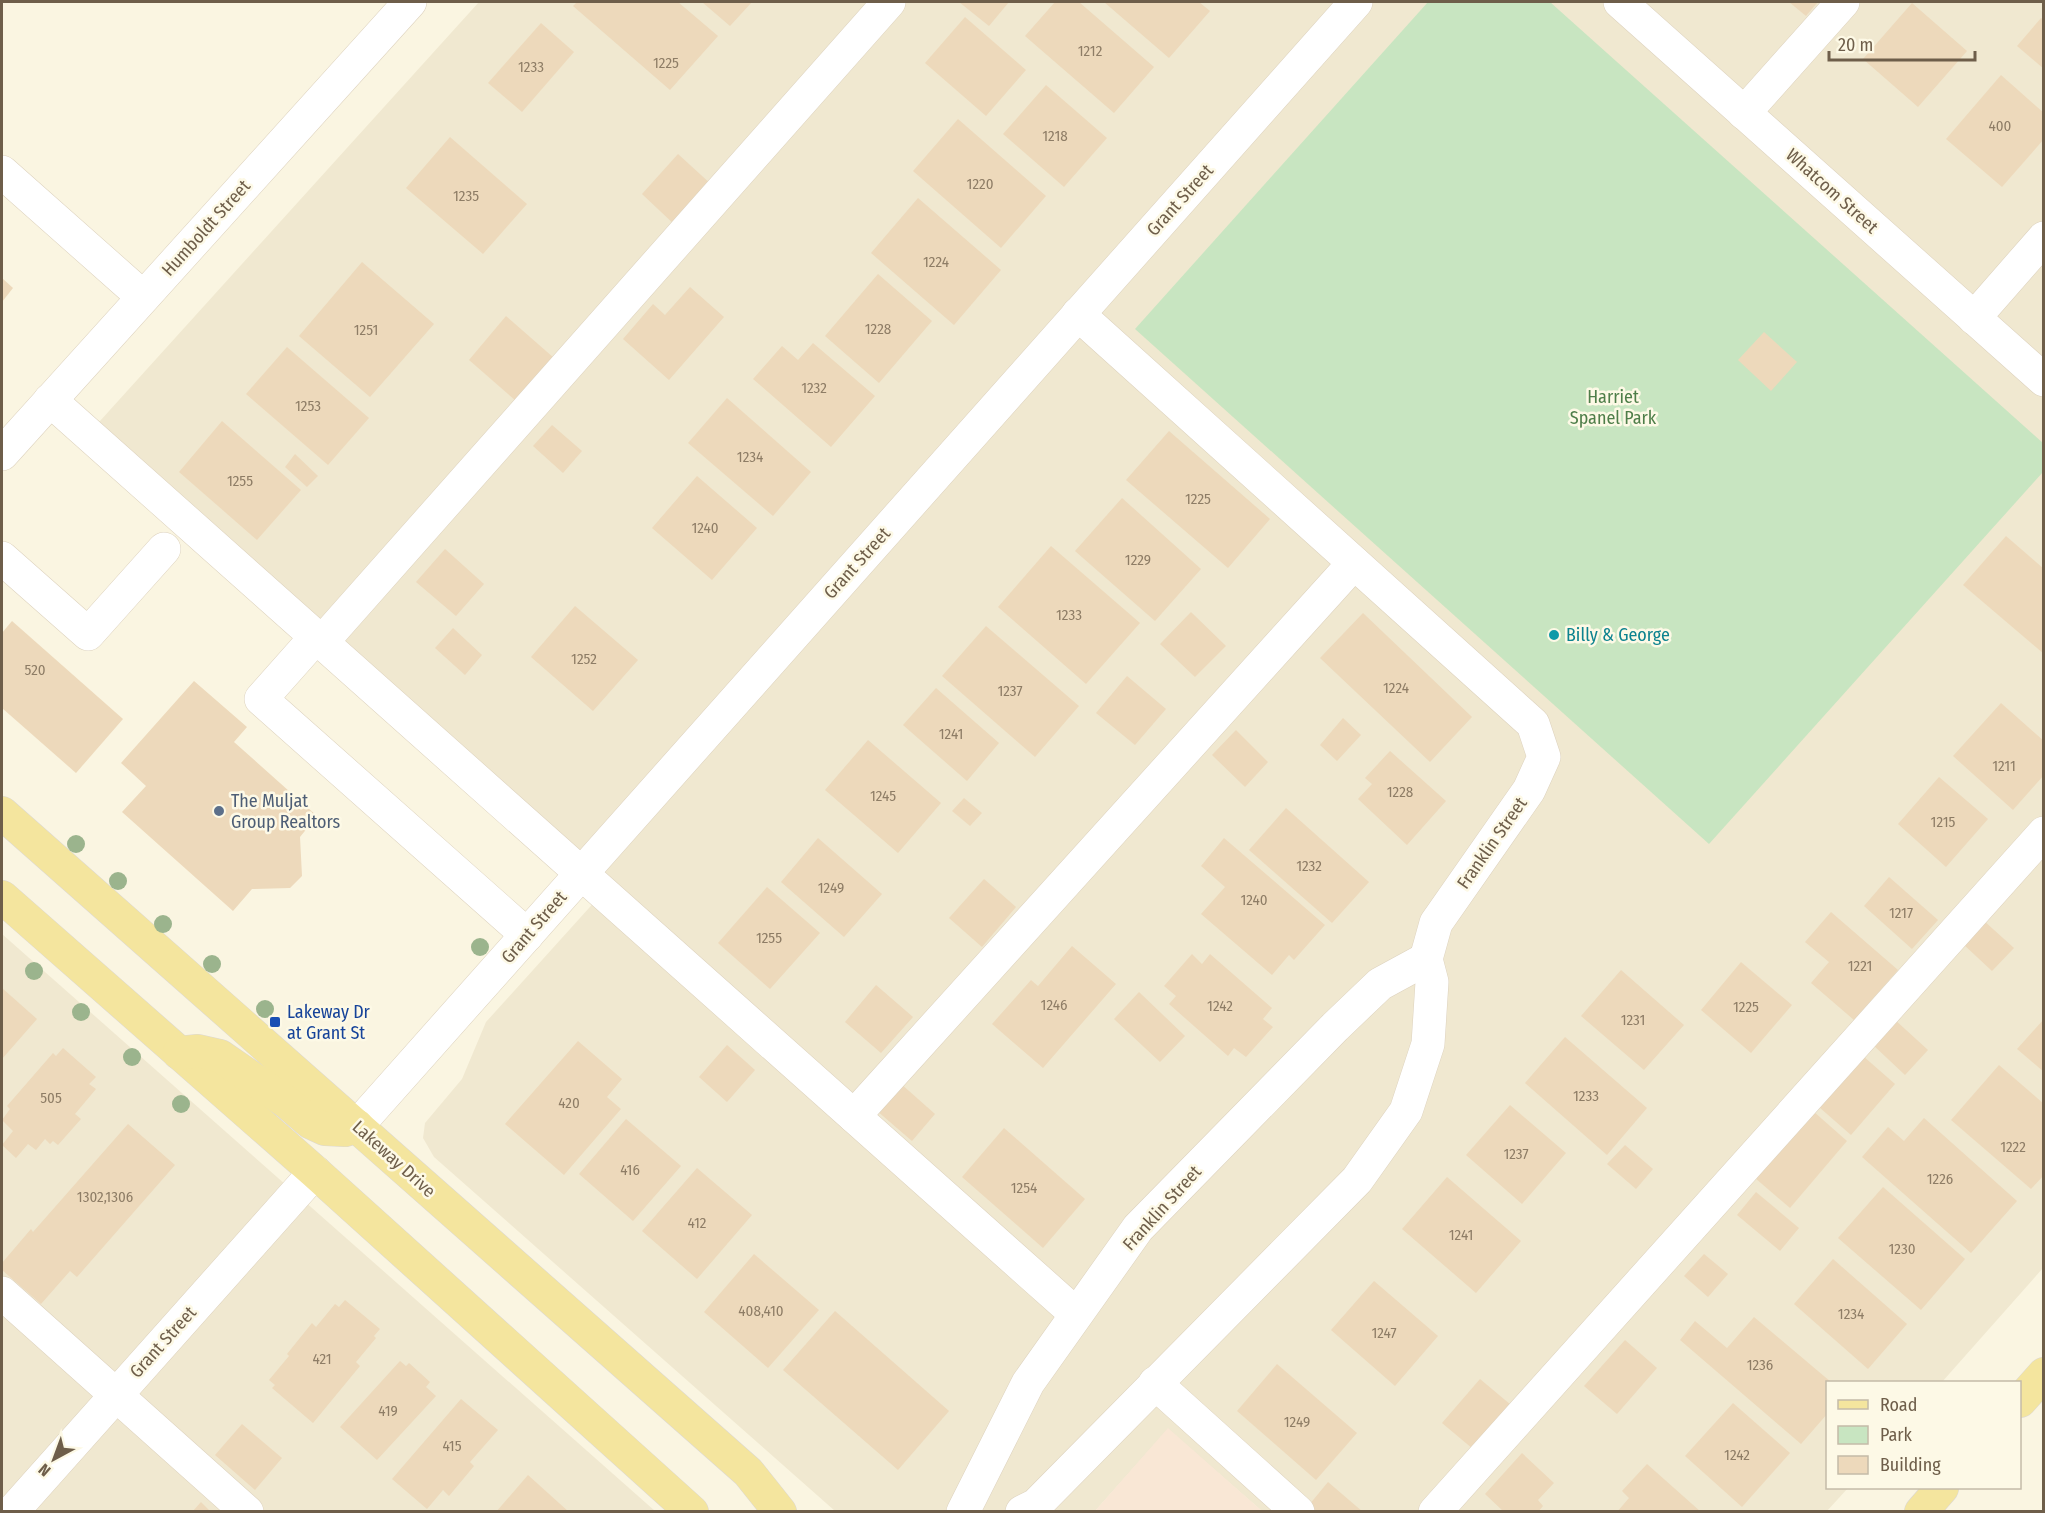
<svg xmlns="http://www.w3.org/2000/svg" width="2045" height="1513" viewBox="0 0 2045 1513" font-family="'Fira Sans Condensed',sans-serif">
	<rect width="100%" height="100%" fill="#faf5e1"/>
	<g fill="#f0e8d0">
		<path d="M479,2H2043V1268L1942,1382H1828V1488H1848L1827,1511H1262L1168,1429L1095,1511H835L434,1157L423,1138L425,1123L462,1079L486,1022L598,898L81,442Z"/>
		<path d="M2,934L655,1511H2Z"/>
	</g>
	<path fill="#f9e7d5" d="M1168,1428L1262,1511H1095Z"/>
	<path fill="#c8e5c1" d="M1428,2H1550L2043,443V472L1709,844L1135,329Z"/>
	<g fill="#edd9bb">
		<path d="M577,2H678L718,36L670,90L573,6Z"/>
		<path d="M702,2H752L730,26Z"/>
		<path d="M959,2H1009L989,26Z"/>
		<path d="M1055,2H1079L1154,67L1114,113L1025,36Z"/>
		<path d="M1104,2H1199L1210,11L1169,58Z"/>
		<path d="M1789,2H1818L1806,16Z"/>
		<path d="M1912,3L1967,51L1918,107L1863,59Z"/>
		<path d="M965,17L1026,70L986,116L925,63Z"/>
		<path d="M2041,18L2044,20V69L2017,46Z"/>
		<path d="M541,23L574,52L522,112L488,83Z"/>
		<path d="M2001,75L2044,113V139L2002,187L1946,139Z"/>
		<path d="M1046,85L1107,138L1064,187L1003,134Z"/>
		<path d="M958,119L1046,196L1001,248L913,171Z"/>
		<path d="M450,137L527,204L483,254L406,188Z"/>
		<path d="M678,154L713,186L676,226L642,194Z"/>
		<path d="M918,198L1001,270L954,325L871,253Z"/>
		<path d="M362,262L434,324L370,397L299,336Z"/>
		<path d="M878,274L932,321L879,383L825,336Z"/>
		<path d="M2,278L13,288L2,302Z"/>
		<path d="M690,287L724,317L669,380L623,339L653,304L665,315Z"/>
		<path d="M506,316L554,358L516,401L469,360Z"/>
		<path d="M1764,332L1797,362L1771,391L1738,360Z"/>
		<path d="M813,343L875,396L831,447L753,379L782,346L798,360Z"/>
		<path d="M287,347L369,418L328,465L246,394Z"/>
		<path d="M727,398L811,472L773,516L688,443Z"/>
		<path d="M222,421L301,490L257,540L179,472Z"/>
		<path d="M552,425L582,451L563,473L533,446Z"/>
		<path d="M1169,431L1270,519L1228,568L1126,480Z"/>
		<path d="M295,454L318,476L307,487L285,467Z"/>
		<path d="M697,476L757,528L712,580L652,528Z"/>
		<path d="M1122,498L1201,569L1155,621L1075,551Z"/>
		<path d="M2006,536L2044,569V654L1963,585Z"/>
		<path d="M1051,546L1140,623L1086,684L998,607Z"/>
		<path d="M445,549L484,584L456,616L416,582Z"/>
		<path d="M575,606L638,660L593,711L531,657Z"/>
		<path d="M1191,612L1226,646L1195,677L1160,644Z"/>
		<path d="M1363,613L1472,717L1430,762L1320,658Z"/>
		<path d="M12,621L123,719L76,773L2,708V633Z"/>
		<path d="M986,626L1079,706L1035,757L942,676Z"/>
		<path d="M453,628L482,655L465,675L435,648Z"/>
		<path d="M1127,676L1166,709L1135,745L1096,713Z"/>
		<path d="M194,681L247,727L234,742L317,816L300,837L302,876L290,888L252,889L233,911L122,812L146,786L121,763Z"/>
		<path d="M936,688L999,743L967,781L903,725Z"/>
		<path d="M2001,703L2044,741V775L2013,810L1953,756Z"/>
		<path d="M1343,718L1361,735L1337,761L1320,745Z"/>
		<path d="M1236,730L1268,762L1245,787L1212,755Z"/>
		<path d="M868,740L941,803L898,853L825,790Z"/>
		<path d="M1390,751L1446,801L1407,845L1358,799L1372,784L1365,778Z"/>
		<path d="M1939,777L1988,819L1946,867L1898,824Z"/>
		<path d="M964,798L982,813L970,826L952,811Z"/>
		<path d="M1286,808L1369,882L1332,923L1249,850Z"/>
		<path d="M818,838L882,894L844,937L781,882Z"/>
		<path d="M1224,838L1325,925L1294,960L1289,955L1272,975L1201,914L1225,887L1201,866Z"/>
		<path d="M1889,877L1938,920L1912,949L1864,906Z"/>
		<path d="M984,879L1016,907L982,947L949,918Z"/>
		<path d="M767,887L820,933L770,989L718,943Z"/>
		<path d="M1831,912L1898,970L1854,1020L1811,983L1829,962L1805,942Z"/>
		<path d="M1983,920L2014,948L1992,971L1962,943Z"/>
		<path d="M1072,946L1116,984L1043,1068L992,1024L1031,980L1038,986Z"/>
		<path d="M1192,954L1202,964L1210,954L1272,1008L1263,1019L1273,1027L1246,1057L1234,1048L1228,1056L1169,1004L1176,996L1164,986Z"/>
		<path d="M1741,962L1792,1005L1751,1053L1701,1010Z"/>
		<path d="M1621,970L1684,1025L1644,1070L1581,1016Z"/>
		<path d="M876,985L913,1017L881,1053L845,1022Z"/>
		<path d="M2,988L37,1019L2,1059Z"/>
		<path d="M1139,992L1185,1036L1160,1062L1114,1019Z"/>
		<path d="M1894,1019L1928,1050L1905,1075L1871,1043Z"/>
		<path d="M2044,1019V1072L2017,1049Z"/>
		<path d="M1565,1037L1647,1108L1607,1155L1525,1083Z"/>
		<path d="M578,1041L622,1079L607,1097L621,1109L564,1175L505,1124Z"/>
		<path d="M727,1045L755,1070L727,1102L699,1077Z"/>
		<path d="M63,1048L96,1077L89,1084L96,1089L75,1114L81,1119L58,1145L53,1141L50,1144L45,1139L36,1150L28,1144L16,1158L2,1145L13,1131L2,1120L10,1109L7,1106L53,1053L56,1056Z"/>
		<path d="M1863,1056L1895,1084L1851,1135L1819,1107Z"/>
		<path d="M1999,1065L2044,1104V1175L2031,1189L1951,1120Z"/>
		<path d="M900,1083L935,1114L912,1141L876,1110Z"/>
		<path d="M1510,1105L1566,1153L1522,1204L1466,1155Z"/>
		<path d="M1813,1111L1847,1141L1790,1208L1755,1178Z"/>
		<path d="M1924,1118L2017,1201L1971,1253L1862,1157L1888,1127L1904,1141Z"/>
		<path d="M626,1119L681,1166L633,1221L579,1174Z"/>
		<path d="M128,1124L175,1165L77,1277L70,1271L41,1304L2,1270V1263L31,1229L33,1232Z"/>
		<path d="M1004,1128L1085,1199L1043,1248L962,1177Z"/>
		<path d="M1625,1145L1653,1169L1636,1189L1607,1164Z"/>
		<path d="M697,1168L752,1215L697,1279L642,1231Z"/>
		<path d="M1447,1177L1521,1241L1476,1293L1402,1229Z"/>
		<path d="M1883,1187L1965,1259L1921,1310L1838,1238Z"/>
		<path d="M1756,1192L1799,1228L1780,1251L1737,1215Z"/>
		<path d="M754,1254L819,1310L768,1368L704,1312Z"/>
		<path d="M1704,1254L1728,1274L1708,1297L1684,1276Z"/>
		<path d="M1833,1259L1907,1324L1868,1369L1794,1304Z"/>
		<path d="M1374,1281L1438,1336L1395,1386L1331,1330Z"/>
		<path d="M345,1300L380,1329L374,1336L376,1338L356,1362L360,1366L313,1423L272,1388L275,1385L269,1380L289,1356L287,1354L312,1323L316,1327L335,1304L339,1307Z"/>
		<path d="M835,1311L949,1411L898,1470L783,1370Z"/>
		<path d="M1754,1317L1831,1382H1828V1413L1801,1444L1680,1340L1695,1321L1727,1348Z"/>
		<path d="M1625,1340L1657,1368L1617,1414L1584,1386Z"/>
		<path d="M400,1361L406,1366L409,1363L430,1382L426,1387L436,1396L377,1460L340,1427Z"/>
		<path d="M1277,1364L1357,1433L1316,1480L1237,1411Z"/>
		<path d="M1480,1379L1511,1405L1473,1449L1442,1423Z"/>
		<path d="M461,1399L498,1430L470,1462L474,1466L449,1496L443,1490L427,1509L392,1479Z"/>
		<path d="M1733,1403L1790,1453L1742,1507L1685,1456Z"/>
		<path d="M242,1424L282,1458L255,1490L215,1455Z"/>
		<path d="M1522,1453L1554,1483L1538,1500L1543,1506L1538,1512H1504L1485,1494Z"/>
		<path d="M1647,1464L1701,1512H1617L1629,1498L1622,1491Z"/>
		<path d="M528,1475L569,1512H496Z"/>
		<path d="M1328,1482L1363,1512H1317L1309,1505Z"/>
		<path d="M201,1502L211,1512H192Z"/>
	</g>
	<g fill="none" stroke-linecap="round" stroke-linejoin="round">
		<g stroke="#ddd2be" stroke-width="34">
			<g id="minor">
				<path d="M1620,2L2044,380"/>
				<path d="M1744,113L1843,2"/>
				<path d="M2,172L143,297"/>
				<path d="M1974,318L2044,238"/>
				<path d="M50,400L1076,1314"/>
				<path d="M2,454L410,2"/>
				<path d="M2,558L88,634L164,549"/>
				<path d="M316,637L261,699L527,935"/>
				<path d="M322,642L889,2"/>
				<path d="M854,1116L1354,563"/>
				<path d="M357,1126L1356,2"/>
				<path d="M2,1293L247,1512"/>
				<path d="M1155,1383L1298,1512"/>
				<path d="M12,1512L315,1172"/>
				<path d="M963,1512L1028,1383L1138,1228L1335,1027L1380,984L1426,959"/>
				<path d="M1022,1512L1036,1505L1357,1180L1406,1111L1428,1044L1432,982L1426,959L1436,923L1529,790L1544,757L1533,724L1078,314"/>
				<path d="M1435,1512L2044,833"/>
			</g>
		</g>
		<g stroke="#dcd8d4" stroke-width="34">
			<g id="major">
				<path d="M2,813L748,1472L780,1512"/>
				<path d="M2,897L315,1172L692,1512"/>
				<path d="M179,1053L198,1051L220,1056L288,1103L310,1122L325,1129L345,1130L357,1126"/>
				<path d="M2020,1401L2044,1374"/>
				<path d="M1921,1512L1942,1488"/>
			</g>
		</g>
		<use href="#minor" stroke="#fff" stroke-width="33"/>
		<use href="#major" stroke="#f4e59e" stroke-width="33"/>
	</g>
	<g fill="#9bb48d">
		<circle cx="76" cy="844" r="9"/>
		<circle cx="118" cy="881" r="9"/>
		<circle cx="163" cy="924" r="9"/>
		<circle cx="480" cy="947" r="9"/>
		<circle cx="212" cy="964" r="9"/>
		<circle cx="34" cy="971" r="9"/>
		<circle cx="265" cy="1009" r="9"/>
		<circle cx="81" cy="1012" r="9"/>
		<circle cx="132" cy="1057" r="9"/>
		<circle cx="181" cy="1104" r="9"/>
	</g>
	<circle fill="#0f9aa8" stroke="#fdf9e6" stroke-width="2" cx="1554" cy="635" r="6"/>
	<circle fill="#5c6f8a" stroke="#fdf9e6" stroke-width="2" cx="219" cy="811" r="6"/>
	<rect fill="#1a4fb4" stroke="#fdf9e6" stroke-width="2" x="269" y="1016" width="12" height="12" rx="3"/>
	<g text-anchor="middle" stroke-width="5" stroke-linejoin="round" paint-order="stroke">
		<g font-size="15" fill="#8e7d66">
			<text x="1090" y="56">1212</text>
			<text x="666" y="68">1225</text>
			<text x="531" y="72">1233</text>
			<text x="2000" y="131">400</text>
			<text x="1055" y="141">1218</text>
			<text x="980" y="189">1220</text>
			<text x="466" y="201">1235</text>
			<text x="936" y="267">1224</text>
			<text x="878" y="334">1228</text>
			<text x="366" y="335">1251</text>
			<text x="814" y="393">1232</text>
			<text x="308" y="411">1253</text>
			<text x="750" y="462">1234</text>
			<text x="240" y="486">1255</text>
			<text x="1198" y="504">1225</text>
			<text x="705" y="533">1240</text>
			<text x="1138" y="565">1229</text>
			<text x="1069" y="620">1233</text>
			<text x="584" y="664">1252</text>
			<text x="35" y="675">520</text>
			<text x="1396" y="693">1224</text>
			<text x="1010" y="696">1237</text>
			<text x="951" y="739">1241</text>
			<text x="2004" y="771">1211</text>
			<text x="1400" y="797">1228</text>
			<text x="883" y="801">1245</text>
			<text x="1943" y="827">1215</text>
			<text x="1309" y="871">1232</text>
			<text x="831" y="893">1249</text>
			<text x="1254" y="905">1240</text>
			<text x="1901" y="918">1217</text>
			<text x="769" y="943">1255</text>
			<text x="1860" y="971">1221</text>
			<text x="1054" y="1010">1246</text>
			<text x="1220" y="1011">1242</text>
			<text x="1746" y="1012">1225</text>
			<text x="1633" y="1025">1231</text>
			<text x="1586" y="1101">1233</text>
			<text x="51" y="1103">505</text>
			<text x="569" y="1108">420</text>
			<text x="2013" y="1152">1222</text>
			<text x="1516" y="1159">1237</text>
			<text x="630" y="1175">416</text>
			<text x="1940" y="1184">1226</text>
			<text x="1024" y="1193">1254</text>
			<text x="105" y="1202">1302,1306</text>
			<text x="697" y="1228">412</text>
			<text x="1461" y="1240">1241</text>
			<text x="1902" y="1254">1230</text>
			<text x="761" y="1316">408,410</text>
			<text x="1851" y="1319">1234</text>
			<text x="1384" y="1338">1247</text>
			<text x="322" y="1364">421</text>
			<text x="1760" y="1370">1236</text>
			<text x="388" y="1416">419</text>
			<text x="1297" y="1427">1249</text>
			<text x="452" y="1451">415</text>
			<text x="1737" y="1460">1242</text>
		</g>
		<g font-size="18" fill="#6e5e4a" stroke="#fdf9e6">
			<text transform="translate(1832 191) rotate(42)" y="6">Whatcom Street</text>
			<text transform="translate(1180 200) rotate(-48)" y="6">Grant Street</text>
			<text transform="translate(206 228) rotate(-48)" y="6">Humboldt Street</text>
			<text transform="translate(857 563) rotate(-48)" y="6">Grant Street</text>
			<text transform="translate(1492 843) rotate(-55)" y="6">Franklin Street</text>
			<text transform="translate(534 927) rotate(-49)" y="6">Grant Street</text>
			<text transform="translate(394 1159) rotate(42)" y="6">Lakeway Drive</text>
			<text transform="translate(1162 1208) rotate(-48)" y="6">Franklin Street</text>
			<text transform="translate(163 1342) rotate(-48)" y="6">Grant Street</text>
		</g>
		<g font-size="18" fill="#4e7e49" stroke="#fdf9e6">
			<text x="1613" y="403">Harriet<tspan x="1613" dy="21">Spanel Park</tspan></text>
		</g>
		<g font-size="18" fill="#0d838f" stroke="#fdf9e6" text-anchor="start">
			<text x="1566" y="641">Billy &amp; George</text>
		</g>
		<g font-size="18" fill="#4e5e75" stroke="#fdf9e6" text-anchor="start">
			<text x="231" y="807">The Muljat<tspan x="231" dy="21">Group Realtors</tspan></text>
		</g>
		<g font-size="18" fill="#164399" stroke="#fdf9e6" text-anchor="start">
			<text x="287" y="1018">Lakeway Dr<tspan x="287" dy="21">at Grant St</tspan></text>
		</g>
	</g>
	<rect width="2045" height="1513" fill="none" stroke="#6e5e4a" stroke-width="6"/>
	<rect x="1826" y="1381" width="195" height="108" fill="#fdf9e6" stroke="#c4bba8" stroke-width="1.5"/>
	<rect x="1838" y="1400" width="30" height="9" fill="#f4e59e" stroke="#c4bba8" stroke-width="1.5"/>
	<text x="1880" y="1411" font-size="18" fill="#6e5e4a">Road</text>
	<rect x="1838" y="1426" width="30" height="18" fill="#c8e5c1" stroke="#c4bba8" stroke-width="1.5"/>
	<text x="1880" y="1441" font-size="18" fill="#6e5e4a">Park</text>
	<rect x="1838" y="1456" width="30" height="18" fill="#edd9bb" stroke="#c4bba8" stroke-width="1.5"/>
	<text x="1880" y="1471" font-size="18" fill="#6e5e4a">Building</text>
	<g transform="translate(54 1459) rotate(221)" stroke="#fdf9e6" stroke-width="4.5" paint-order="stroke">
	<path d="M0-4.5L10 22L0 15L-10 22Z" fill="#6e5e4a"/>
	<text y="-9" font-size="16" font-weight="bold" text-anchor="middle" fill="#6e5e4a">N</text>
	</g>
	<path d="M1829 51v9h146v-9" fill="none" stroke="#6e5e4a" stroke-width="3"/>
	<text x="1838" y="51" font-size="18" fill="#6e5e4a" stroke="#fdf9e6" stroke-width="4.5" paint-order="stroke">20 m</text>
</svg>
